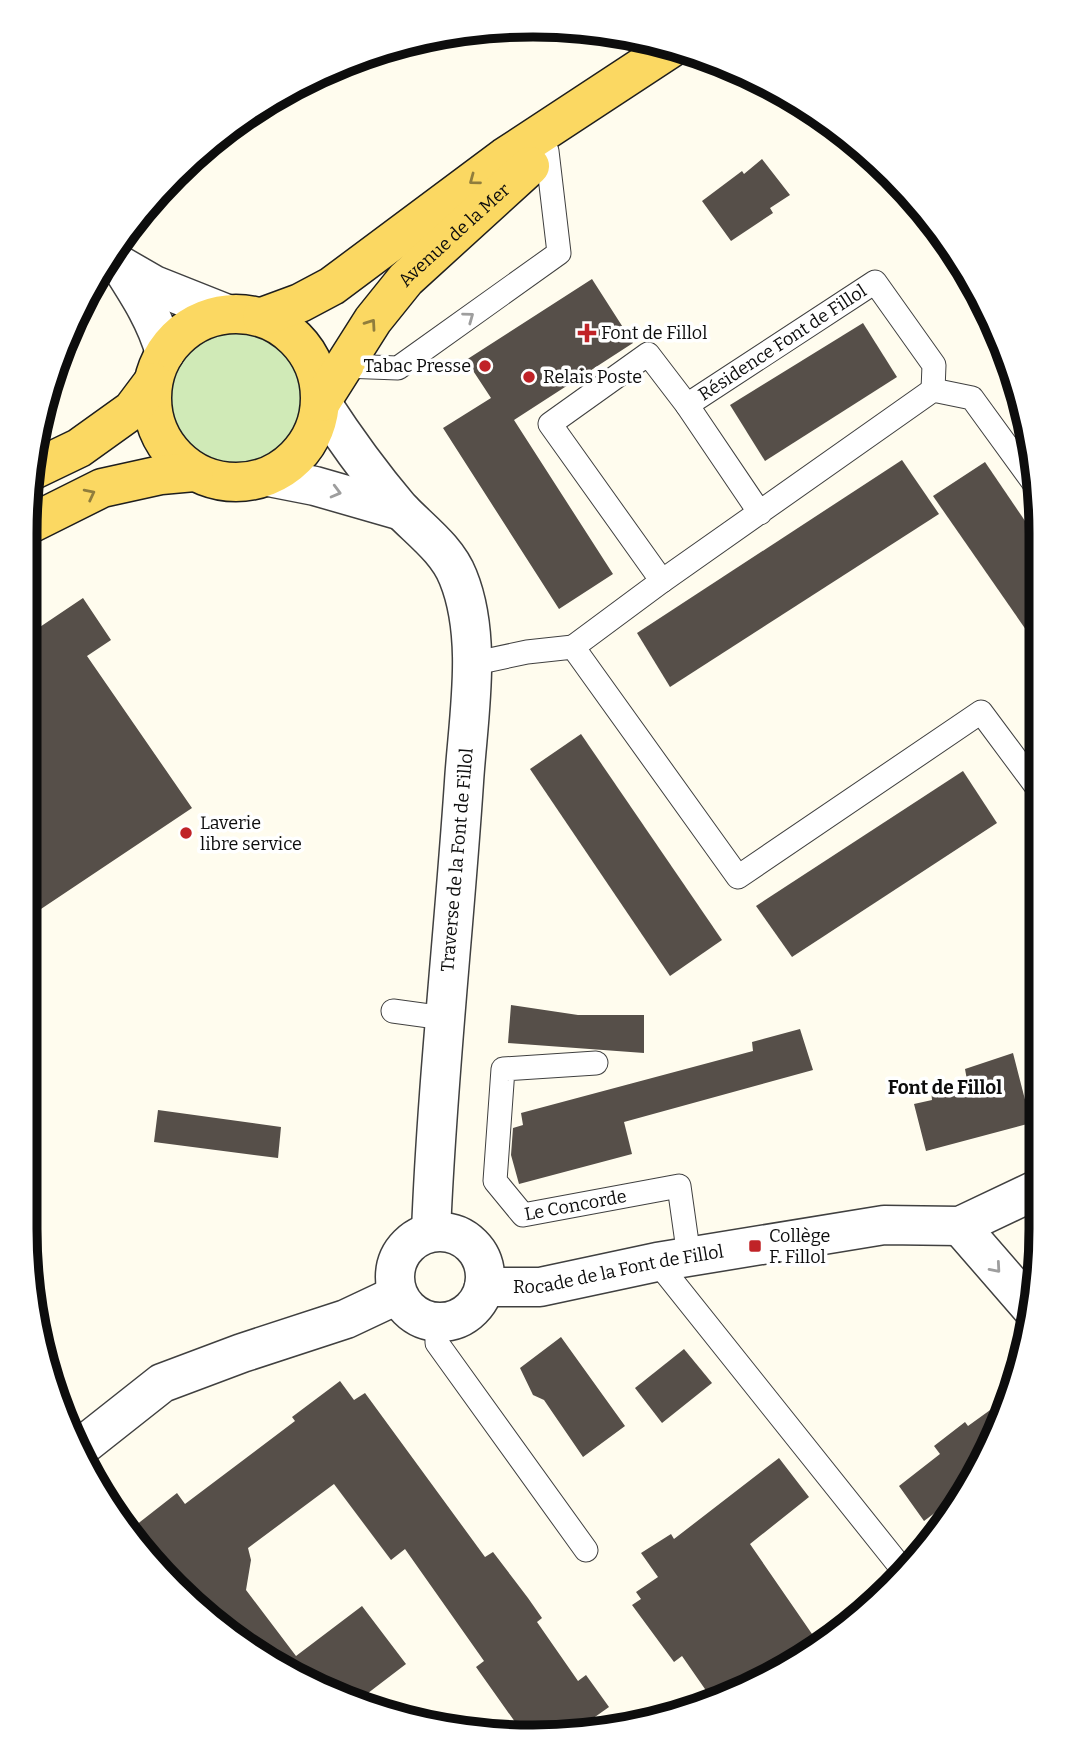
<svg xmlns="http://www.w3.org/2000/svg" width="1066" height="1762" viewBox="0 0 1066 1762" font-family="Bitter,serif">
	<rect width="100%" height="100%" fill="#fffcee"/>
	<circle fill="#d0eab7" cx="237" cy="399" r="84"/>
	<g fill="#564f49">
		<path d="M762,159L790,195L770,208L773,213L731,241L702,201L742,171L744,174Z"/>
		<path d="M592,279L633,343L514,420L613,574L559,609L443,428L491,398L466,360Z"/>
		<path d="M863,323L897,377L765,461L730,405Z"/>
		<path d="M902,460L939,514L670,687L637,633Z"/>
		<path d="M985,462L1040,543V650L933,496Z"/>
		<path d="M83,598L111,640L87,656L192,808L26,919L28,635Z"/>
		<path d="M581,734L722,940L670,976L530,769Z"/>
		<path d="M963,771L997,823L792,957L756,906Z"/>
		<path d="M511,1005L578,1015H644V1053L508,1043Z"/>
		<path d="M800,1029L813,1070L624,1122L632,1154L519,1184L511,1155L513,1128L523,1125L521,1113L753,1051L752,1042Z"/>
		<path d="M1013,1053L1031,1123L926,1151L914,1104L932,1100L931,1089L967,1080L965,1069Z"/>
		<path d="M158,1110L281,1127L278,1158L154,1142Z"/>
		<path d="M561,1337L625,1426L583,1457L544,1400L533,1395L520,1368Z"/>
		<path d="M684,1349L712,1383L662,1423L635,1388Z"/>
		<path d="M340,1381L354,1400L365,1393L485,1557L493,1552L528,1598L542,1618L537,1622L578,1681L586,1675L609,1707L575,1731L533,1737L525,1736L476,1667L484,1661L405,1549L391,1560L334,1484L248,1548L251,1560L246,1590L296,1656L362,1606L406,1664L355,1703L250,1652L157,1564L131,1529L177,1493L185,1504L295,1421L292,1417Z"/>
		<path d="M1011,1395L1003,1423L964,1491L924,1521L899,1486L940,1454L934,1446L965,1422L968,1426Z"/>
		<path d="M779,1458L809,1497L750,1544L821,1647L816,1652L714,1702L682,1656L674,1662L632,1605L641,1599L636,1592L658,1577L641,1553L671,1534L674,1539Z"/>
	</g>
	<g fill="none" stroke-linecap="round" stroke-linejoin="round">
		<g stroke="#404040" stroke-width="25">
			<g id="service">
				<path d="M343,366L398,368L559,253L547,151"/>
				<path id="s1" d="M687,405L875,282L934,365L933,390"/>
				<path d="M760,513L687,405L648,354L550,424L662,581L933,390L972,398L1039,490"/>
				<path d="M573,647L662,581"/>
				<path d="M471,664L527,652L573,647L738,877L981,712L1039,790"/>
				<path d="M393,1011L444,1018"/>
				<path id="s2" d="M596,1063L503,1069L495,1181L523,1215L679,1186L689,1257"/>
				<path d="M657,1262L903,1570"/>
				<path d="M437,1323V1343L586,1550"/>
			</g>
		</g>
		<g stroke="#404040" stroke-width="41">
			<path id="minor" d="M960,1226L1033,1310"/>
		</g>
		<g stroke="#404040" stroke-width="41">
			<g id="tertiary">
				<path d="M109,259L154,285L227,314"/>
				<path d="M122,268C140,296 156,321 165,353"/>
				<path d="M321,402C345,439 371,475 400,509C420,530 447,549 458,577C483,638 468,718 464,782C454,932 437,1081 431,1232"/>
				<path d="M269,477L315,486L402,511"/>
				<circle cx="440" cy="1277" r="45"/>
				<path id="s3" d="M484,1287H540L657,1262L884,1225L960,1226L1038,1189"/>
				<path d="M81,1447L162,1383L242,1353L346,1319L397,1295"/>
			</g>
		</g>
		<g stroke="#1e1e1e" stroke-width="41">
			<g id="primary">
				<circle cx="236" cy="398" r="84"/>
				<path d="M262,317L300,303L332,286L505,157L674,46"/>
				<path id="s4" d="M321,402L373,320L406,279L530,166"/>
				<path d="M29,472L79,448L132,410L153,382"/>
				<path d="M28,525L102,488L161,475L194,472"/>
			</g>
		</g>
		<use href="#service" stroke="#fff" stroke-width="23"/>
		<use href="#minor" stroke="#fff" stroke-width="38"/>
		<use href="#tertiary" stroke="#fff" stroke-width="38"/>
		<use href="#primary" stroke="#fbd862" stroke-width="38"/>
	</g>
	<defs><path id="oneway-chevron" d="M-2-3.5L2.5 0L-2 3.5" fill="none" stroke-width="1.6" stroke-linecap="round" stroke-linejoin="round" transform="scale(1.75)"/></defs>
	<g stroke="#907d3c">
		<use href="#oneway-chevron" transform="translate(474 180) rotate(143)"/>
		<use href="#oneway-chevron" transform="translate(371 324) rotate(-55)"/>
		<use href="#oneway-chevron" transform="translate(90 494) rotate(-27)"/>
	</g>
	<g stroke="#9e9e9e">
		<use href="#oneway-chevron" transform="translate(469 317) rotate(-36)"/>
		<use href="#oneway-chevron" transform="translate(336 492) rotate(15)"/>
		<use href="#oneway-chevron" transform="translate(996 1268) rotate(49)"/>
	</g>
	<g fill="#c02327" stroke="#fff" stroke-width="2.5">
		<path d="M583.5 322.5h7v7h7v7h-7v7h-7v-7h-7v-7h7z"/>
		<circle cx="485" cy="366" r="7"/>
		<circle cx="529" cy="377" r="7"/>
		<circle cx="186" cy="833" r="7"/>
		<rect x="748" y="1239" width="14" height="14" rx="3.5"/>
	</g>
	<g text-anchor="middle" stroke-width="7" stroke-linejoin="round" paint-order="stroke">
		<g font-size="18" fill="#0d0d0d" stroke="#fff">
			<text dy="6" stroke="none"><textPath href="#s4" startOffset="215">Avenue de la Mer</textPath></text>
			<text dy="6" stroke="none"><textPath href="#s1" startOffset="114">Résidence Font de Fillol</textPath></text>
			<text transform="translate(457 860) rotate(-85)" y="6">Traverse de la Font de Fillol</text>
			<text dy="6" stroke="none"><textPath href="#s2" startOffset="303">Le Concorde</textPath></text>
			<text dy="6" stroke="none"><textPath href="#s3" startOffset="136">Rocade de la Font de Fillol</textPath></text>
		</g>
		<g font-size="18" fill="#0d0d0d" stroke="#fff" text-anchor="start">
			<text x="601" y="339">Font de Fillol</text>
			<text x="471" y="372" text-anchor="end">Tabac Presse</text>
			<text x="543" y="383">Relais Poste</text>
			<text x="200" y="829">Laverie<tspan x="200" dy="21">libre service</tspan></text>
			<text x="769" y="1242">Collège<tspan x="769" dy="21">F. Fillol</tspan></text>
		</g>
		<g font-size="19" font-weight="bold" fill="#0d0d0d" stroke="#fff">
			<text x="945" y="1094">Font de Fillol</text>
		</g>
	</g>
	<path d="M0 0H1066V1762H0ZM533 37H533A496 496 0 0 1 1029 533V1229A496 496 0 0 1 533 1725H533A496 496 0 0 1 37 1229V533A496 496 0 0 1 533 37Z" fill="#fff" fill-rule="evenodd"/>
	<path fill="none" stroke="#0d0d0d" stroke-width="9" d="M533 37H533A496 496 0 0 1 1029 533V1229A496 496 0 0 1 533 1725H533A496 496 0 0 1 37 1229V533A496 496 0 0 1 533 37Z"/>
</svg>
